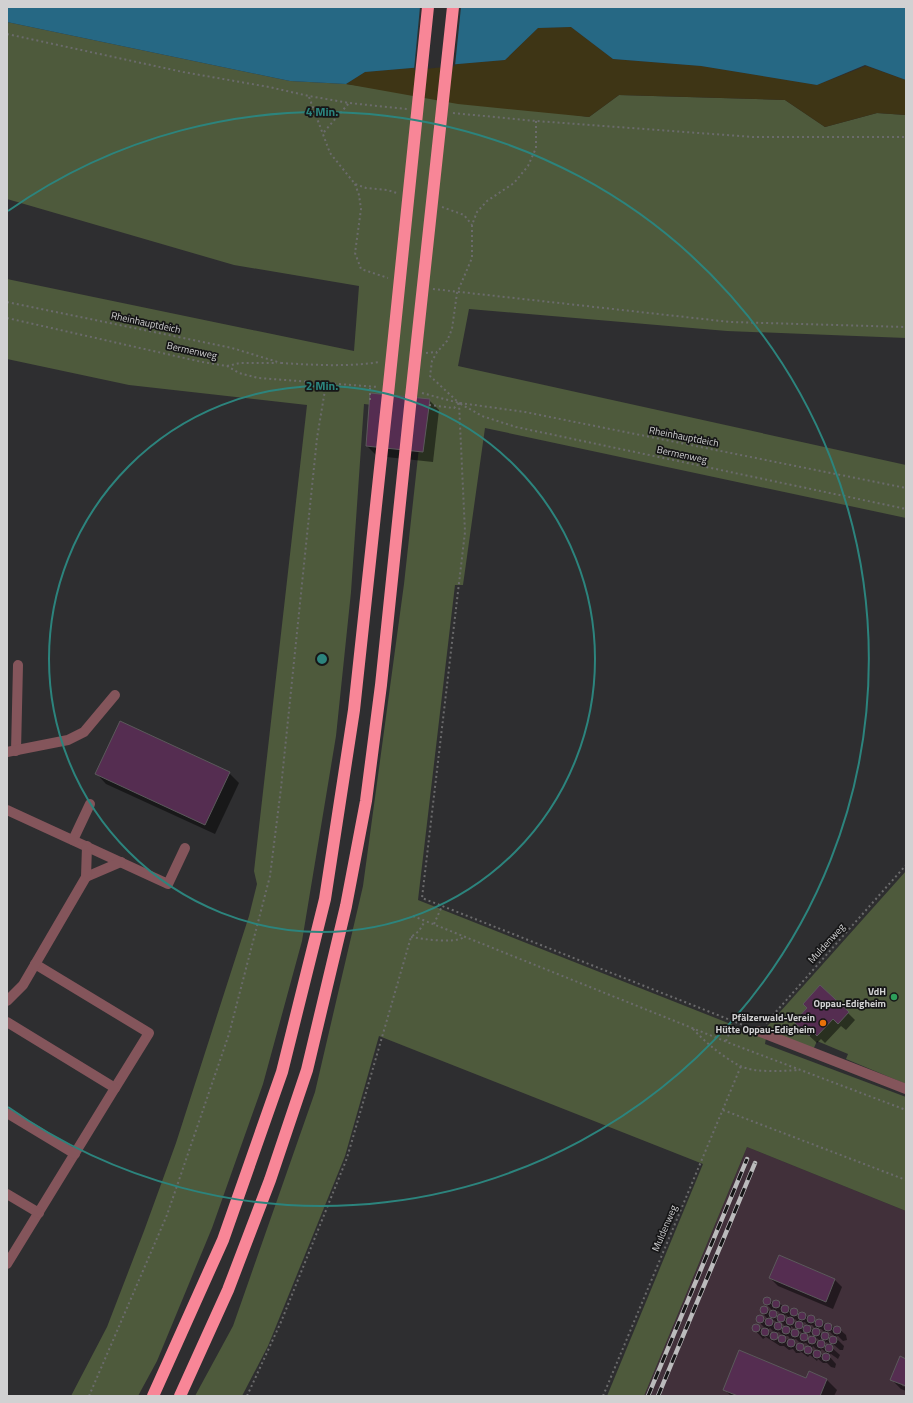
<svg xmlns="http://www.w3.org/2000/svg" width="913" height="1403" viewBox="0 0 913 1403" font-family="'Titillium Web',sans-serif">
	<rect width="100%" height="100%" fill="#2e2e30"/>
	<path fill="#41303a" d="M747,1147L906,1211V1396H644Z"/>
	<g fill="#4e5a3c">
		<path d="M7,22L290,81L346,84L589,117L619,95L785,100L825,127L877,113L906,115V338L727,331L469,309L458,366L906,465V518L485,428L463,585H455L418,900L766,1038L765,1044L906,1097V1211L747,1147L644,1396H607L703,1164L379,1036L345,1156L268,1346L242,1396H195L233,1326L315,1092L363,886L404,584L423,411L364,404L351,592L336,736L302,941L263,1084L212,1228L157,1361L138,1396H71L107,1327L144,1231L176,1143L249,916L257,884L254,871L307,405L129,385L7,359V279L354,351L359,286L234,265L7,199Z"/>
		<path d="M906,871V1084L846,1059L848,1054L817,1041L813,1050L763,1031Z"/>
	</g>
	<path fill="#3e3515" d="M571,27L613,59L701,66L817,85L866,66L906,80V115L877,113L825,127L785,100L619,95L589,117L458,104L346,84L365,72L505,60L538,28Z"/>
	<path fill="#266884" d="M7,7H906V80L865,65L817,85L701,66L613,59L571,27L538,28L505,60L365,72L346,84L290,81L7,22Z"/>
	<path fill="#2e2e30" d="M420,7H461L455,66L414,70Z"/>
	<g fill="#0007" fill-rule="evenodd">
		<path d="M429,400L439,410L433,462L377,456L367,446Z"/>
		<path d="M96,773H229L239,783L215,834L106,784Z"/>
		<path d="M809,1008L848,1013L855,1020L846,1030L841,1026L825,1043L821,1039L817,1043L803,1030Z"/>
		<path d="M779,1256L835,1280L842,1287L833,1309L778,1286L770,1278Z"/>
		<path d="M765,1299H770L774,1303L779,1302L783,1307L787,1306L791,1310H796L800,1314L805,1315L817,1321H822L826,1325L830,1324L835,1328H838L846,1335L847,1340L843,1341L838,1336L835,1337L844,1346L843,1350H840L834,1345L831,1347L840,1355L838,1359L831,1354L829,1355L822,1349L819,1352L823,1356H829L836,1364L835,1368L831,1367L827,1363H823L818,1359L817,1361L810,1355L808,1357L801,1352L800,1353H796L793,1349L789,1350L784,1346H780L766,1337L763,1339L754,1329L755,1326L762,1330H767L757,1320L759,1316L767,1321L768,1319L762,1313V1308H766L771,1313V1311L774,1312L765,1303ZM778,1311L783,1316H779L775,1312ZM786,1315L790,1319L788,1321L784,1316ZM795,1319L800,1324H796L792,1320ZM771,1320H774L779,1324L776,1325ZM805,1322L808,1326L805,1327L801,1323ZM782,1323L785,1326L784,1328L780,1324ZM808,1325H812L817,1330H814ZM791,1326L797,1331L792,1332L789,1328H791ZM770,1328L775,1333L779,1332L784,1337L780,1338L776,1334H772L768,1330ZM817,1329H821L826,1333L823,1335ZM800,1331L803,1334L802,1336L798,1332ZM825,1332H830L836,1338H831ZM809,1333L812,1337L809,1339L805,1335L808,1336ZM784,1336H788L793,1342L789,1341ZM817,1338L821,1342L819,1343L815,1339ZM796,1339L800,1343L797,1345L792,1340ZM827,1342L829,1345L828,1347L824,1343ZM806,1343L809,1346L805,1348L800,1344ZM813,1346L819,1352L815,1353L809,1347L812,1348Z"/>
		<path d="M906,1360V1385L902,1383V1386L906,1387V1391L901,1389L891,1379Z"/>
		<path d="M806,1379L827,1380L837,1390L834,1396H731L724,1389Z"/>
	</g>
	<g fill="#552d51" stroke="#5b595b">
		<path d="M370,393L430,399L423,452L366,446Z"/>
		<path d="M120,721L230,772L205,825L95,774Z"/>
		<path d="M820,985L849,1012L838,1024L833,1019L817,1036L813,1032L809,1036L794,1022L807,1008L803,1004Z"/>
		<path d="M779,1255L835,1279L826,1302L769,1278Z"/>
		<circle cx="767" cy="1301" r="4"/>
		<circle cx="776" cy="1304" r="4"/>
		<circle cx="785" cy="1309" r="4"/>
		<circle cx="764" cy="1310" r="4"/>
		<circle cx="794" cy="1312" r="4"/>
		<circle cx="773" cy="1314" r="4"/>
		<circle cx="802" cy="1316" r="4"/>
		<circle cx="781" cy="1318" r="4"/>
		<circle cx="760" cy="1319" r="4"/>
		<circle cx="811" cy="1319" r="4"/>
		<circle cx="790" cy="1321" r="4"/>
		<circle cx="769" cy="1322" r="4"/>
		<circle cx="819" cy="1323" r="4"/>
		<circle cx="799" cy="1325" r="4"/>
		<circle cx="778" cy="1326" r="4"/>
		<circle cx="828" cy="1327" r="4"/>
		<circle cx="756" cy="1328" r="4"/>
		<circle cx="807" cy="1329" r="4"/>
		<circle cx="786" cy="1330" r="4"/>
		<circle cx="837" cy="1330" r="4"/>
		<circle cx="816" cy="1332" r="4"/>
		<circle cx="765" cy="1332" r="4"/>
		<circle cx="795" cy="1333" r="4"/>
		<circle cx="774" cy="1336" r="4"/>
		<circle cx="825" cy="1336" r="4"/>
		<circle cx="804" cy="1337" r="4"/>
		<circle cx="782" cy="1339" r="4"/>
		<circle cx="812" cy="1340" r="4"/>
		<circle cx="833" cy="1340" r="4"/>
		<circle cx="791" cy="1343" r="4"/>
		<circle cx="821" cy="1344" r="4"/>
		<circle cx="800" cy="1347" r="4"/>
		<circle cx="829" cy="1348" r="4"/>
		<circle cx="808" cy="1350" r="4"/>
		<circle cx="817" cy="1354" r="4"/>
		<path d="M739,1350L806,1378L809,1371L827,1379L820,1396H738L723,1390Z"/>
		<circle cx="826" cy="1357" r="4"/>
		<path d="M900,1356L906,1359V1386L890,1380Z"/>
	</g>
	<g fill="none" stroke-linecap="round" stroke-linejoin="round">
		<g stroke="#6b6b6c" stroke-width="2" stroke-dasharray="2 3" stroke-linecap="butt">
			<path d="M7,34L183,72L269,87L309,96L349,103L407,109"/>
			<path d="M309,97L330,153L355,184L366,188L387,190L397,193"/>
			<path d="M453,113L536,121L753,137H906"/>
			<path d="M536,121V148L528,166L514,183L487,201L477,212L472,225V258L457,293L452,329L447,341L437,352L432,361L430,376L459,403L465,532L422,898L748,1027"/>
			<path d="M324,132L349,103"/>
			<path d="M355,184L359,195L361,209L355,253L361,269L388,278"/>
			<path d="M442,207L464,215L472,225"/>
			<path d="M433,289L730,322L906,327"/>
			<path d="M7,302L232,348L281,363"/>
			<path d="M7,318L202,362L227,366L239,373L258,378L378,387"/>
			<path d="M426,353L437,352"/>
			<path d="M281,363C315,365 347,367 380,362"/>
			<path d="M227,366L240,363H277"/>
			<path d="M422,393L459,403L482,416L516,427L906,509"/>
			<path d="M370,400V387"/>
			<path d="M460,403L525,412L906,488"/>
			<path d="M429,405L454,408L459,403"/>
			<path d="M413,916L732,1044L906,1110"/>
			<path d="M434,924L442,906"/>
			<path d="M411,937C424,939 454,944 464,937"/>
			<path d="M766,1023L906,865"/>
			<path d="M693,1029C706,1043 723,1057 740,1066C755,1073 782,1071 799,1070"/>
			<path d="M726,1041L734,1022"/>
			<path d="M723,1110L906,1180"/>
			<path d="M89,1396L167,1215L229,1034L270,876L281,788L317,438L326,384"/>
			<path d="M247,1396L281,1322L347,1158L411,937L419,931L425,921"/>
			<path d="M603,1396L741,1066"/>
		</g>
		<g stroke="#84555b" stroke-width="10">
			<path d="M16,751L18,665"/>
			<path d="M7,752L68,740L84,732L115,695"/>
			<path d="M7,810L168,884L185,848"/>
			<path d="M73,840L90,804"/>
			<path d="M86,877L121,862"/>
			<path d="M35,964L149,1033L115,1088"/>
			<path d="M7,1001L23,985L86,877L87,846"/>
			<path d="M7,1022L115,1088L7,1264"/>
			<path d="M758,1031L906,1089"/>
			<path d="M7,1113L75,1154"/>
			<path d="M7,1194L39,1213"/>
		</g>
		<g stroke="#f88697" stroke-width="12">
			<path d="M153,1396L223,1240L282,1072L325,899L354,710L388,394"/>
			<path d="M180,1396L228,1290L270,1180L307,1070L346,906L366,801L381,685L411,397"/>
		</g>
		<g stroke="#bbbbbc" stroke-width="4.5">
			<g id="rail">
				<path d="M648,1396L747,1159"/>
				<path d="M658,1396L755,1163"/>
			</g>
		</g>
		<use href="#rail" stroke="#161617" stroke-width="3" stroke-dasharray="9" stroke-linecap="butt"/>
		<g stroke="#f88697" stroke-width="12">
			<path d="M388,394L428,7"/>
			<path d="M411,397L453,7"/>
		</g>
	</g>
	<g fill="none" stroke="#2c847d" stroke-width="2">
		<circle cx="322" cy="659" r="273"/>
		<path d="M8 211A547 547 0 1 1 8 1107"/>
	</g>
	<circle fill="#2e9e5b" stroke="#161617" stroke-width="1.5" cx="894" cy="997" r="4"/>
	<circle fill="#e8710a" stroke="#161617" stroke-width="1.5" cx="823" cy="1023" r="4"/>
	<g text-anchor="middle" stroke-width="3.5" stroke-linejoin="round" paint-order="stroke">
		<g font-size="10" fill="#d1d1d2" stroke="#161617">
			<text transform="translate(146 322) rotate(12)" y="4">Rheinhauptdeich</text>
			<text transform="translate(192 350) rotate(12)" y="4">Bermenweg</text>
			<text transform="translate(684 436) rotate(11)" y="4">Rheinhauptdeich</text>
			<text transform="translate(682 454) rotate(12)" y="4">Bermenweg</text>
			<text transform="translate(826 943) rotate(-48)" y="4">Muldenweg</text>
			<text transform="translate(664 1228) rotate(-67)" y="4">Muldenweg</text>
		</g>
		<g font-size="10" font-weight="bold" fill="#d1d1d2" stroke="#161617" text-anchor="end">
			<text x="886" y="995">VdH<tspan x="886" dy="12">Oppau-Edigheim</tspan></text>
			<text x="815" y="1021">Pfälzerwald-Verein<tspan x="815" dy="12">Hütte Oppau-Edigheim</tspan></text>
		</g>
	</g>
	<circle cx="322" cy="659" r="6" fill="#2c847d" stroke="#161617" stroke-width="2"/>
	<g font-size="12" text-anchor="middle" font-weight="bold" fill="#2c847d" stroke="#161617" stroke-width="3.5" stroke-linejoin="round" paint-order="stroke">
		<text x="322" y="116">4 Min.</text>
		<text x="322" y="390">2 Min.</text>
	</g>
	<rect width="913" height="1403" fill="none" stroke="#d1d1d2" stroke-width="16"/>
</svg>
